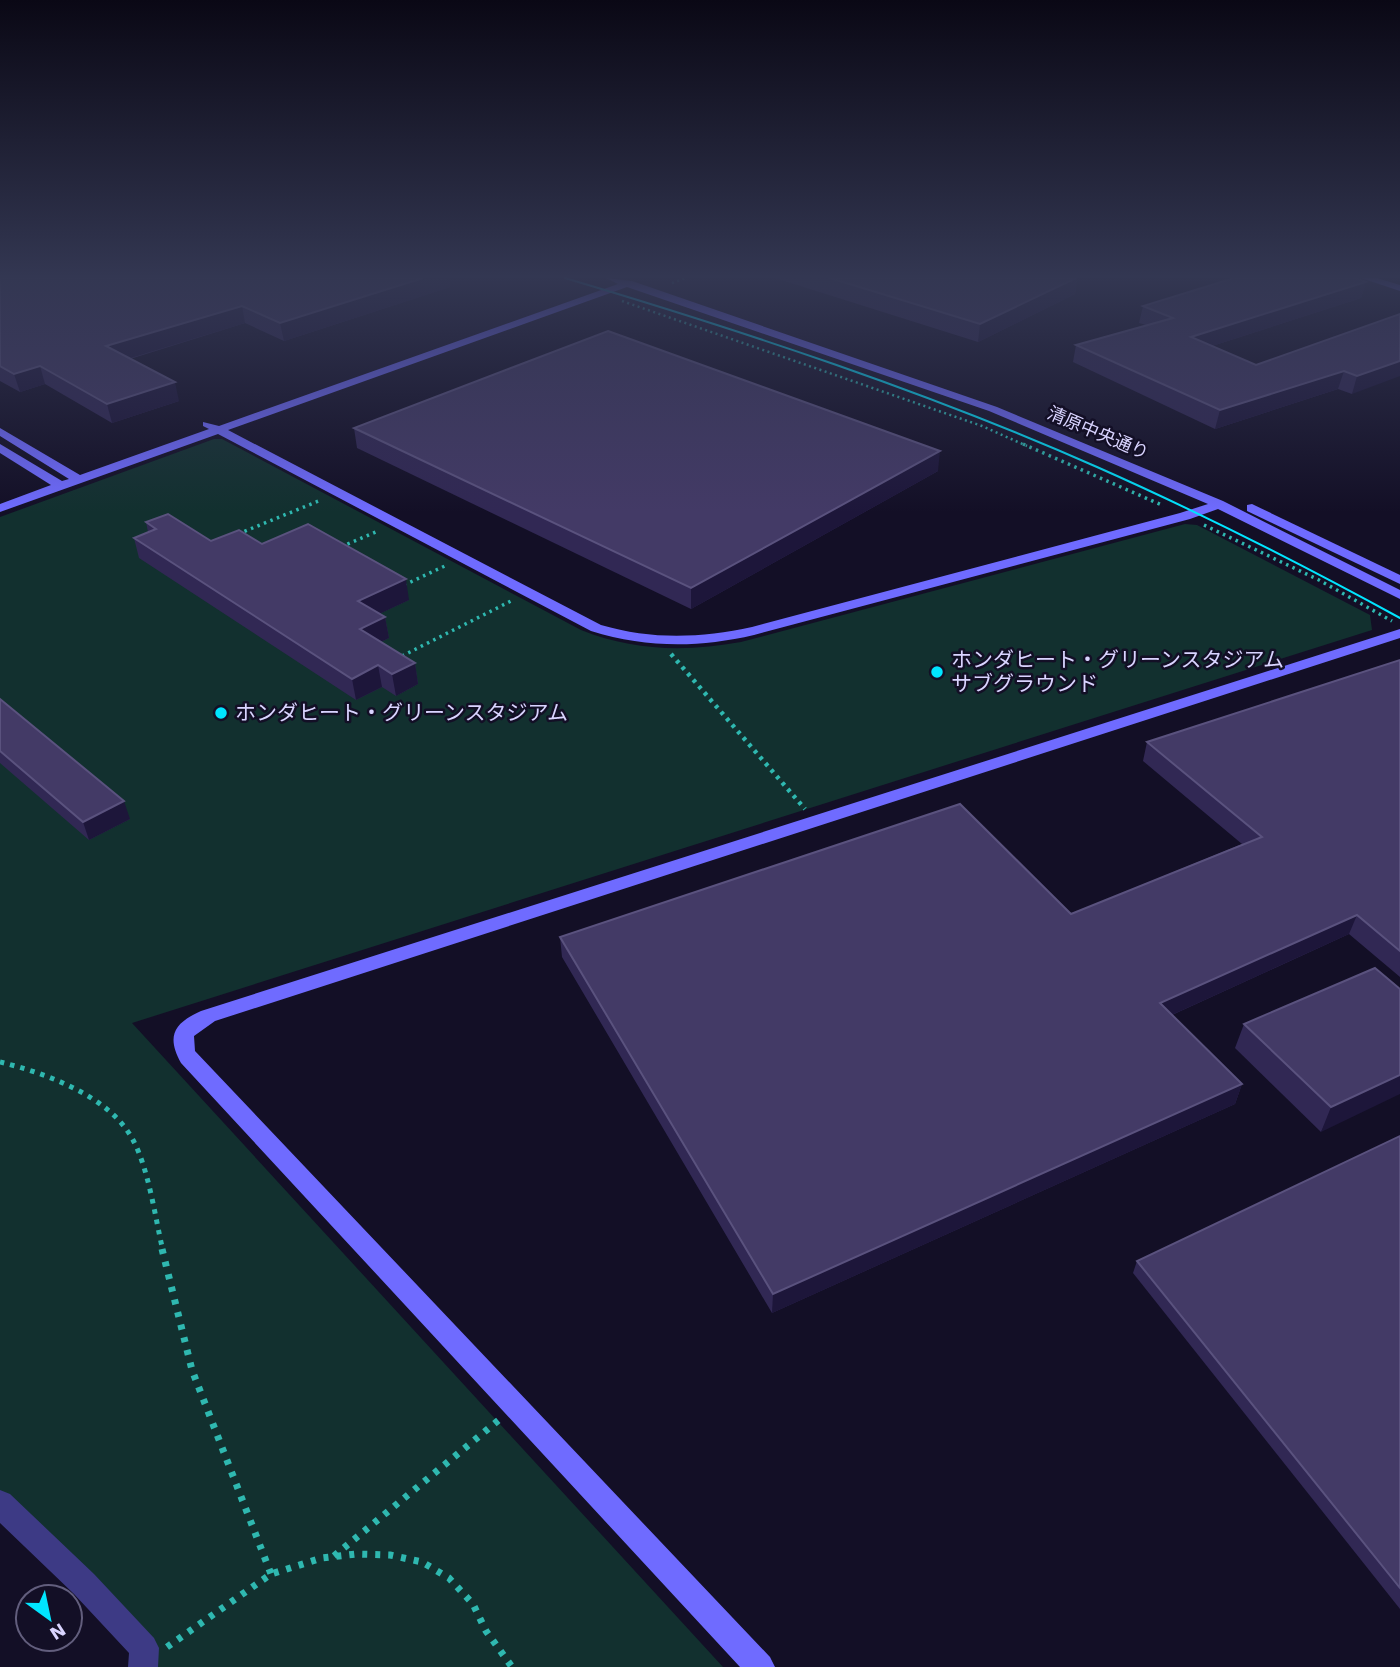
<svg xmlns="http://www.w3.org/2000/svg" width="1400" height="1667" viewBox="0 0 1400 1667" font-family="'Work Sans','Noto Sans JP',sans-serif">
	<rect width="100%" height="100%" fill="#130f26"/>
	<path fill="#12302f" d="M214,439H222L581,630C633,651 686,652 741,642L1185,524L1197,525L1370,615L1372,630L132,1023L723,1667H152L0,1492V517Z"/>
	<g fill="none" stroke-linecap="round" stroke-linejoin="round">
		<g stroke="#2fb8b0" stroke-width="2.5" stroke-dasharray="2 3.5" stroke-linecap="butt">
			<path d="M672,283L686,278"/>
			<path d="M622,301L982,426L1027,446"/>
		</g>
		<g stroke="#2fb8b0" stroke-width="3.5" stroke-dasharray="2.5 4.5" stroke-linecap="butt">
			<path d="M1023,444L1164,506"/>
			<path d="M1204,525L1319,580L1392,621"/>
			<path d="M238,534L321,500"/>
			<path d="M341,547L378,531"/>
			<path d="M404,585L447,565"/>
			<path d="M402,656L513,600"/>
		</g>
		<g stroke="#2fb8b0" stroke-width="4.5" stroke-dasharray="3.5 5" stroke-linecap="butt">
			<path d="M671,654L805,809"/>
			<path d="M399,657L405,654"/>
		</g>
		<path stroke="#2fb8b0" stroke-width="5" stroke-dasharray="4.5 6" stroke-linecap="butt" d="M0,1062C45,1073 110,1096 133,1140C149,1170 155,1217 163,1251"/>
		<g stroke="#2fb8b0" stroke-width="7" stroke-dasharray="5 8" stroke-linecap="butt">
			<path d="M162,1249L192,1370L271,1574"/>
			<path d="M334,1556L500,1419"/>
			<path d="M167,1647L271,1574L322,1558L356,1554L390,1555L422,1562L449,1578L473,1604L486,1631L512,1667"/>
		</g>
		<path fill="#3d3a85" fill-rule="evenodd" d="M0,1490L10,1494L94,1574L154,1638L159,1648L158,1667H128L129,1653L74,1594L0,1523Z"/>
		<g fill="#6f6bff" fill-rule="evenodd">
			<path d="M606,278L632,281L997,407L1223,501L1400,590V599L1218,509L1190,519L754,635C698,648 646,648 591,631L218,434L0,512V504L51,485L0,453V444L62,481L69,479L0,436V428L80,475L209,429L203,426V422L219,426L618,284ZM627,287L989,411L1208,504L1180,513L752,627C701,638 652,640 601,625L228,430Z"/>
			<path d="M1361,278H1377L1400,285V291Z"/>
			<path d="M1252,504L1400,575V584L1247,511V505Z"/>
			<path d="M1400,629V638L215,1021L194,1036L195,1051L770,1657L775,1667H740L181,1063C166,1036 174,1023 201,1011Z"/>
		</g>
		<path stroke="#00e5ff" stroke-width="2" d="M565,278C746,332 925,391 1097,467C1201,513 1301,564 1400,618"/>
	</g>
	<g fill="#312854">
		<path d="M0,278H449L450,287L284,341L245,323L130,359L179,401L112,423L45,384L20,392L0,381Z"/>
		<path d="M775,278H1077L1075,294L978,342Z"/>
		<path d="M1366,282L1361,298L1212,346L1256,365L1400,314L1352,394L1338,389L1215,429L1073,362L1076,345L1146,325L1139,323L1143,306Z"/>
		<path d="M354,428L938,471L691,609L357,448Z"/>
		<path d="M146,522L211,541L262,544L409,600L379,614L385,617L389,638L381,642L415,663L418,684L396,696L382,687L356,700L139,558L134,538L148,532Z"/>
		<path d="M1400,660V977L1349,934L1172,1015L1242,1084L1235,1104L772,1313L562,957L560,937L1071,914L1242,844L1143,761L1147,742Z"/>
		<path d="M0,699L130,819L89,840L0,763Z"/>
		<path d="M1400,989L1321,1132L1235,1048L1244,1024Z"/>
		<path d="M1400,1136V1609L1133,1273L1137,1261Z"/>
	</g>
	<g fill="#1d163a">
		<path d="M423,278H449L450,287L284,341L280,323Z"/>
		<path d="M1076,278H1077L1075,294L978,342L980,324Z"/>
		<path d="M1366,282L1361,298L1187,354L1191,337Z"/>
		<path d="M242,306L245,323L111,364L106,346Z"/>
		<path d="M1400,361V376L1352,394L1357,376Z"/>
		<path d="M40,366L45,384L20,392L14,374Z"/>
		<path d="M1344,371L1338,389L1215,429L1220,410Z"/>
		<path d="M175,382L179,401L112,423L107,404Z"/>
		<path d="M940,451L938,471L691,609V588Z"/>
		<path d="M406,579L409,600L362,622L358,601Z"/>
		<path d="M385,617L389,638L364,650L360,629Z"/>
		<path d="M415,663L418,684L396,696L392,674Z"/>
		<path d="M378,665L382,687L356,700L352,679Z"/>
		<path d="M124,801L130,819L89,840L83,822Z"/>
		<path d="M1357,915L1349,934L1154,1023L1160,1003Z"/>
		<path d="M1400,1075V1094L1321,1132L1331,1107Z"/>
		<path d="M1242,1084L1235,1104L772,1313L773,1294Z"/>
	</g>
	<g fill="#433a66" stroke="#5a527e" stroke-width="2">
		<path d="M0,278H423L280,323L242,306L106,346L175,382L107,404L40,366L14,374L0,366Z"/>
		<path d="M830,278H1076L980,324Z"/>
		<path d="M1234,278H1356L1366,282L1191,337L1256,365L1400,314V361L1357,376L1344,371L1220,410L1076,345L1173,318L1143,306Z"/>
		<path d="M608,331L940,451L691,588L354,428Z"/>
		<path d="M168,514L211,541L239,530L262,544L308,524L406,579L358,601L385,617L360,629L415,663L392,674L378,665L352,679L134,538L156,529L146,522Z"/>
		<path d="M1400,660V951L1357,915L1160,1003L1242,1084L773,1294L560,937L960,804L1071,914L1262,837L1147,742Z"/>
		<path d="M0,699L124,801L83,822L0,751Z"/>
		<path d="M1375,968L1400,989V1075L1331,1107L1244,1024Z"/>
		<path d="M1400,1136V1588L1137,1261Z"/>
	</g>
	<linearGradient id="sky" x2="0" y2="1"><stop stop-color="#0a0815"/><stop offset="0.54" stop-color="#333752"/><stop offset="1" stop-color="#333752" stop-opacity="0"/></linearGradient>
	<rect width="1400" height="512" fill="url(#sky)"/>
	<g fill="#00e5ff" stroke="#130f26" stroke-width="2.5">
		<circle cx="937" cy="672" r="7"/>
		<circle cx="221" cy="713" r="7"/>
	</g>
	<g text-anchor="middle" stroke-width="5" stroke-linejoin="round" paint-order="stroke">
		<g font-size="18" fill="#d9d4ff" stroke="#130f26">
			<text transform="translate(1098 433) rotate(23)" y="6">清原中央通り</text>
		</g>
		<g font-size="21" fill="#d9d4ff" stroke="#130f26" text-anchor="start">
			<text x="951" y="667">ホンダヒート・グリーンスタジアム<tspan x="951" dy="24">サブグラウンド</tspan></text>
			<text x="235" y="720">ホンダヒート・グリーンスタジアム</text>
		</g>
	</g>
	<g transform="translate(49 1618) rotate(147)"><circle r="33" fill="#130f26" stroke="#625e7d" stroke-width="2"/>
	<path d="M0-5L12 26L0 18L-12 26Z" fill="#00e5ff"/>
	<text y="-10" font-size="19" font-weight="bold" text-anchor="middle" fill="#d9d4ff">N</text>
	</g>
</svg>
